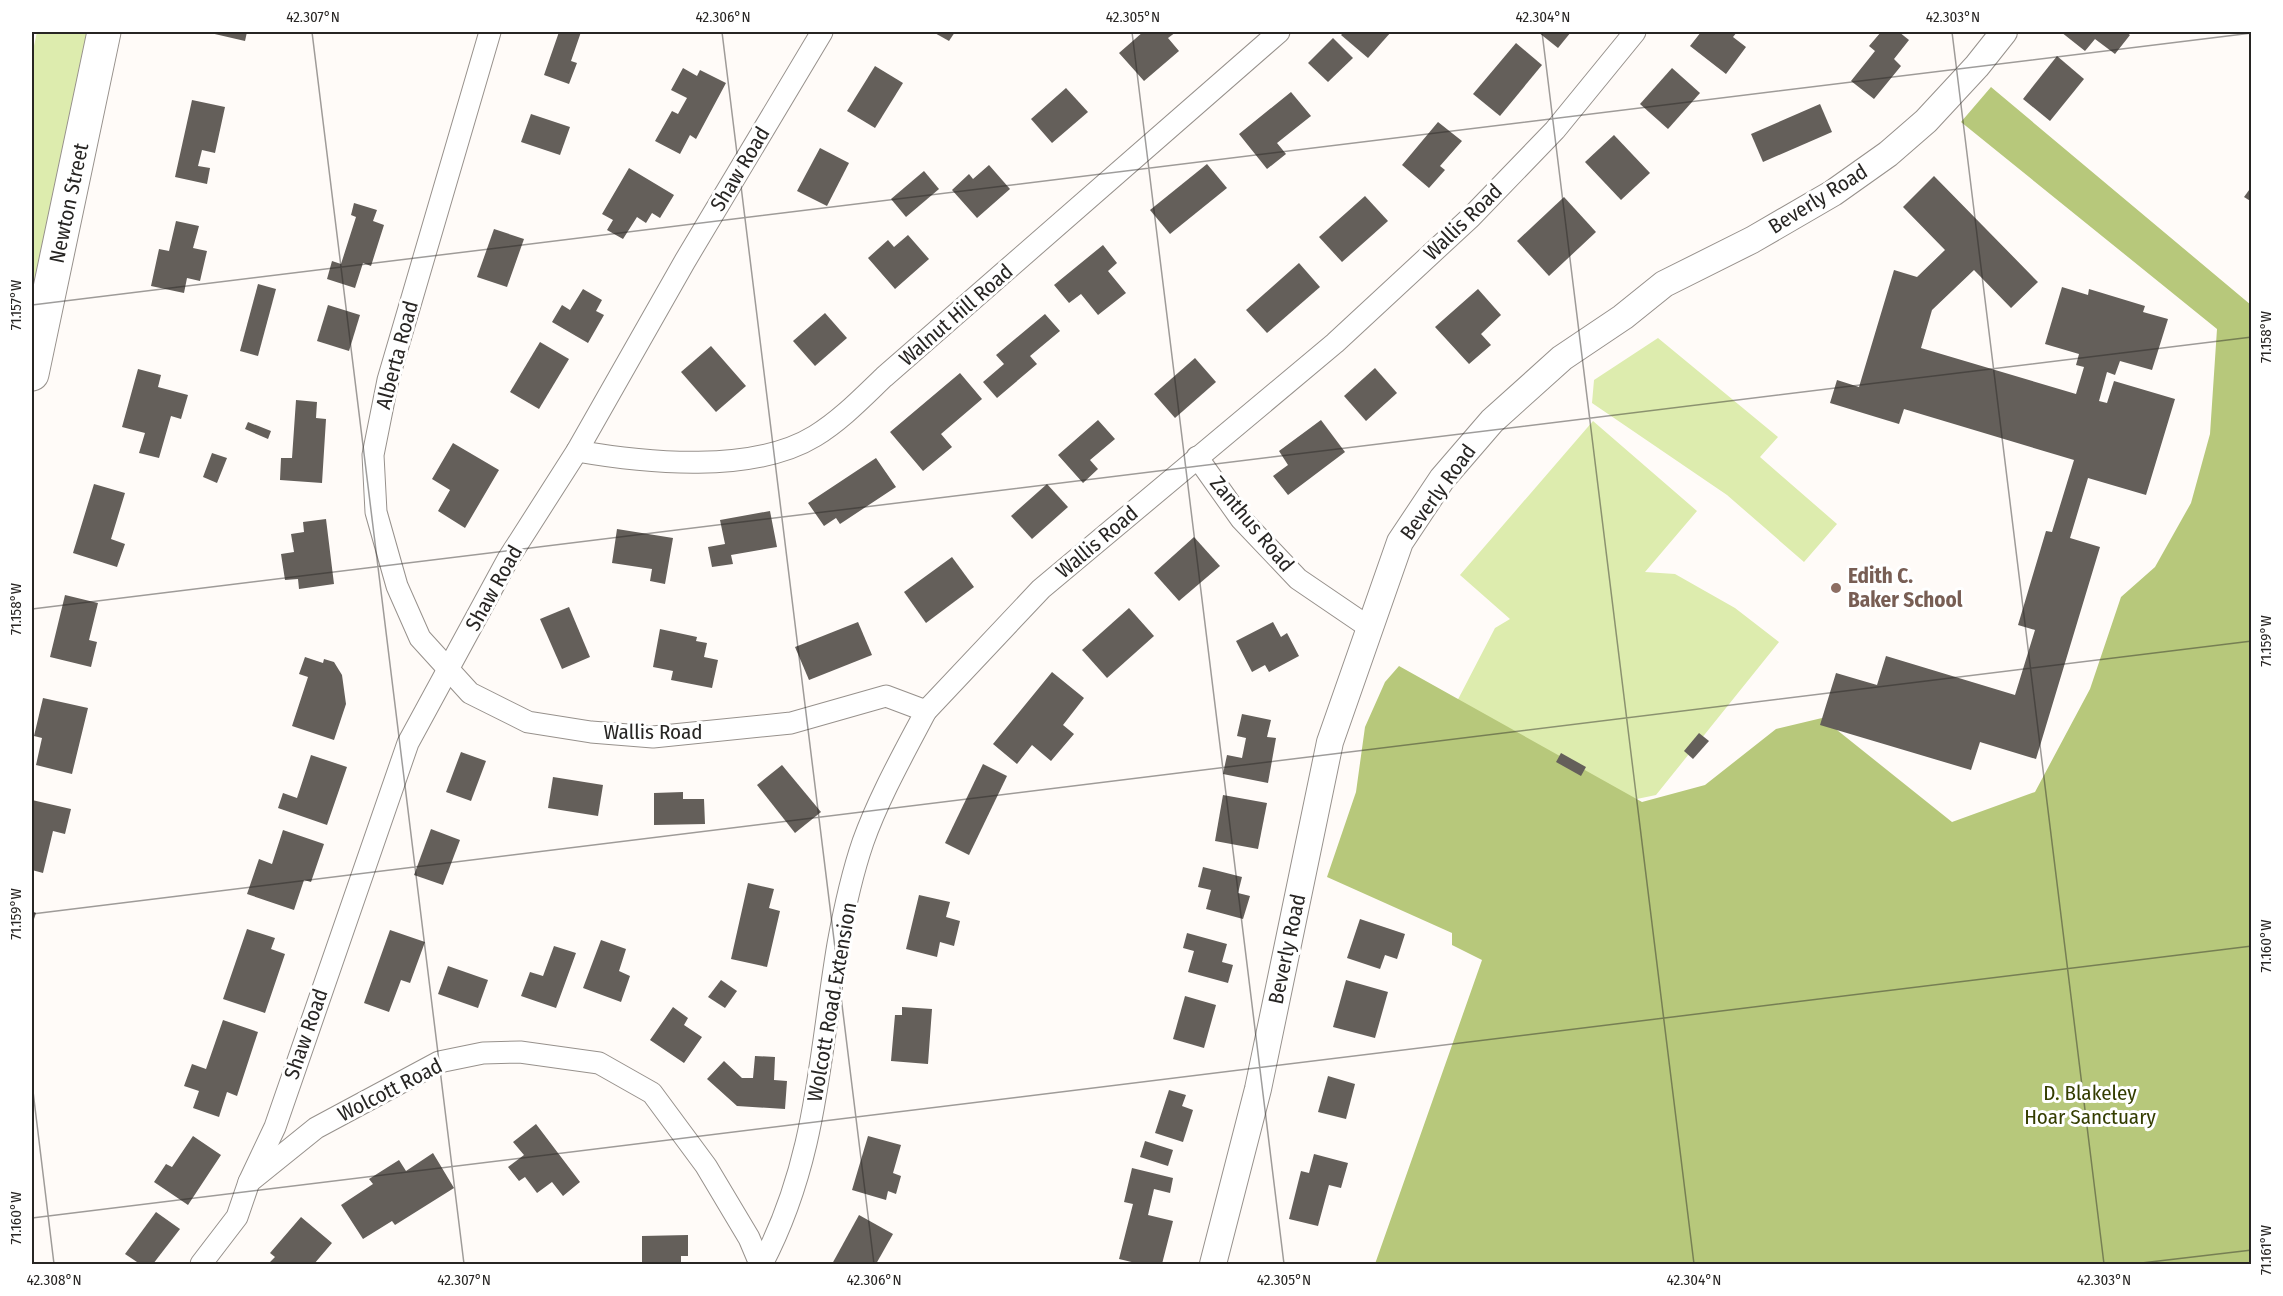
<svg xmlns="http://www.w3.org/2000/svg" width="2283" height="1296" viewBox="0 0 2283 1296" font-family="'Fira Sans Condensed',sans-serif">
	<rect width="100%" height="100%" fill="#fffbf8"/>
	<g fill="#ddecae">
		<path d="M37,32H93L32,323V55Z"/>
		<path d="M1658,338L1778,437L1760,457L1837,524L1804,562L1727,495L1592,403L1594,380Z"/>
		<path d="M1593,421L1697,511L1645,572L1675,574L1735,608L1779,642L1656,795L1632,800L1453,709L1495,628L1510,619L1460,575Z"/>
	</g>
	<path fill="#b7c87b" d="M1991,87L2251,305V1264H1375L1482,960L1452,945V933L1327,877L1356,792L1365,727L1385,682L1399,666L1642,802L1705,785L1776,729L1822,718L1952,822L2035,792L2090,689L2121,597L2155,567L2191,503L2210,434L2217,329L1961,122Z"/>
	<g fill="#645f5a">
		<path d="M206,32H247L245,41Z"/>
		<path d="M559,32H581L571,61L577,63L569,84L544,75Z"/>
		<path d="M933,32H955L949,41Z"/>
		<path d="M1143,32H1176L1168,38L1179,51L1144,81L1119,53Z"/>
		<path d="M1344,32H1391L1368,58L1341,35Z"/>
		<path d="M1538,32H1571L1558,48Z"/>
		<path d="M1701,32H1737L1733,37L1746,47L1726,74L1690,46Z"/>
		<path d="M1881,32H1899L1909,40L1894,59L1901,66L1874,99L1851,81L1875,51L1869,46Z"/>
		<path d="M2061,32H2126L2130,35L2115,54L2095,39L2085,51Z"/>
		<path d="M1333,38L1353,58L1328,82L1308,63Z"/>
		<path d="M1516,43L1542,65L1500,116L1473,94Z"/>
		<path d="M2057,56L2084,79L2050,121L2023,99Z"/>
		<path d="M875,66L903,83L875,128L847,111Z"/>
		<path d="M683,68L697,76L700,70L726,83L696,139L690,135L680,154L655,141L672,111L678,114L687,98L671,90Z"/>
		<path d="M1672,68L1700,93L1668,129L1640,104Z"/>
		<path d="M1066,88L1088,112L1052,143L1031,119Z"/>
		<path d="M1291,92L1311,116L1277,143L1286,154L1267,169L1239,134Z"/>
		<path d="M192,100L225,107L215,153L202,150L198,166L210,168L207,184L175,177Z"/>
		<path d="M1820,104L1832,132L1763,162L1751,134Z"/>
		<path d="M531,114L570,127L560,155L521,142Z"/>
		<path d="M1438,122L1462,141L1440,166L1445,170L1429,188L1402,165Z"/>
		<path d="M1614,135L1650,173L1621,200L1585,162Z"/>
		<path d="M820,148L849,163L827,206L797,191Z"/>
		<path d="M1207,164L1227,188L1170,234L1150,210Z"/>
		<path d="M989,165L1010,189L977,218L952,190L969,174L973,179Z"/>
		<path d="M629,168L674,195L660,218L652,213L646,223L637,217L623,239L607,230L613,220L602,214Z"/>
		<path d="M924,171L939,189L906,217L891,199Z"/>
		<path d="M1934,176L2038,282L2011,308L1974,270L1932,310L1921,348L2076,394L2084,367L2076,365L2079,354L2045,344L2062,287L2088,295L2089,289L2145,306L2143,312L2168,319L2152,370L2120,361L2115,375L2107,372L2099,401L2107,403L2114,381L2175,399L2146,495L2088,478L2070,538L2100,547L2036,759L1980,742L1971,770L1820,725L1836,673L1877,685L1886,656L2015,695L2035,630L2018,625L2046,531L2052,532L2074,460L1904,409L1899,424L1830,403L1837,380L1859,387L1894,270L1917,277L1945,250L1903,207Z"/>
		<path d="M2252,186V202L2244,197Z"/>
		<path d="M1365,196L1388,221L1342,262L1319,237Z"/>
		<path d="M1564,197L1596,232L1549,276L1517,241Z"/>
		<path d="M354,203L377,210L373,221L384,225L371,266L363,263L355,288L327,279L332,261L341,264L356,217L351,215Z"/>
		<path d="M176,221L199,226L193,248L207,251L200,281L187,278L184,293L151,286L159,249L169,251Z"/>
		<path d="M494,229L524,239L507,287L477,277Z"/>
		<path d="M908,235L929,259L895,289L868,258L888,240L894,247Z"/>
		<path d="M1103,245L1117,263L1108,271L1126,293L1098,315L1081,294L1069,303L1054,285Z"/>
		<path d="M1299,263L1320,287L1267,333L1246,310Z"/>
		<path d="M258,284L276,289L258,356L240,351Z"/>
		<path d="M583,289L602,300L596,311L604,315L588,343L552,322L562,305L570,310Z"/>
		<path d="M1478,289L1501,315L1481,334L1491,345L1469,364L1435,327Z"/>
		<path d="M328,305L360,315L349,351L317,341Z"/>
		<path d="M825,313L847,338L815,366L793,341Z"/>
		<path d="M1045,314L1060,331L1030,356L1037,364L997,398L983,382L1004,364L996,355Z"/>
		<path d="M540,342L569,359L539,409L510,392Z"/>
		<path d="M711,346L746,386L716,412L681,372Z"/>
		<path d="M1195,358L1216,382L1175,418L1154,394Z"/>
		<path d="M1375,368L1397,393L1366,421L1344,396Z"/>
		<path d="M138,369L161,375L158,387L188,395L181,419L171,416L159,458L139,453L145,433L122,427Z"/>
		<path d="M960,373L982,399L941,434L952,447L923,471L890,432Z"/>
		<path d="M296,400L317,402L316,418L326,419L322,483L280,480L281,458H292Z"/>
		<path d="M1098,420L1115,439L1090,460L1098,469L1083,483L1058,455Z"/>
		<path d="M1321,420L1345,452L1288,495L1273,476L1288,465L1279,451Z"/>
		<path d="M248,422L271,431L268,439L245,429Z"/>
		<path d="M453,443L499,470L465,528L438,511L450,490L432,479Z"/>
		<path d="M212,453L227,458L217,483L203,477Z"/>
		<path d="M876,458L896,487L840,524L836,518L824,526L808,503Z"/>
		<path d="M94,484L125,493L111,539L125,544L117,567L73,553Z"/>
		<path d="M1047,484L1068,507L1032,539L1011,516Z"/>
		<path d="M770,511L777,547L731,555L733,564L712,567L708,547L725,544L720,520Z"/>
		<path d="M326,519L334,584L299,589L298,579L285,580L281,554L294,552L291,534L304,532L303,522Z"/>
		<path d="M617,529L673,538L665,584L650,581L652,569L612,563Z"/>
		<path d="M1194,537L1220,566L1179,601L1154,573Z"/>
		<path d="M952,557L974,587L926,623L904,592Z"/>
		<path d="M65,595L98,603L89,640L97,642L91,667L50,657Z"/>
		<path d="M569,607L590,657L562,669L540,619Z"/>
		<path d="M1129,608L1154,636L1107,678L1082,650Z"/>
		<path d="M858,622L872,655L809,680L795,647Z"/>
		<path d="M1273,622L1281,637L1287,633L1299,656L1269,672L1265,665L1252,672L1236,641Z"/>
		<path d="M660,629L697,637L696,641L707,643L704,657L718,660L712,688L671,680L673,671L653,667Z"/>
		<path d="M305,657L323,663L324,659L334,662L342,675L346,704L334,740L292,726L308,677L299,674Z"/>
		<path d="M1052,672L1084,698L1063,725L1074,734L1051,761L1032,745L1017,764L993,744Z"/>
		<path d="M43,698L88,708L72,774L36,765L42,738L34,736Z"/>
		<path d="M1242,714L1271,720L1267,737L1276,738L1268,783L1223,774L1227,755L1242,758L1246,738L1237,736Z"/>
		<path d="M1699,733L1709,741L1693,759L1684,751Z"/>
		<path d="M461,752L486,761L471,801L446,792Z"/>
		<path d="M1561,753L1586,767L1581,776L1556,762Z"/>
		<path d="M311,755L347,767L327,825L278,808L283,793L297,798Z"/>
		<path d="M983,764L1007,776L969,855L945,843Z"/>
		<path d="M782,765L821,812L795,833L757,785Z"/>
		<path d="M553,777L603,785L598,816L548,808Z"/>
		<path d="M683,792V799H704L705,824L654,825V793Z"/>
		<path d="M1223,795L1267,803L1258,849L1215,841Z"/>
		<path d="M32,800L71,809L65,834L53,831L43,873L32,870Z"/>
		<path d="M431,829L460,840L443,885L414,875Z"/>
		<path d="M283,830L324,844L311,882L304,880L294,910L247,894L259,859L272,864Z"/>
		<path d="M1203,867L1242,877L1238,893L1250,896L1243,919L1206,909L1211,890L1198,887Z"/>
		<path d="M748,883L774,889L769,908L780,911L767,967L731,959Z"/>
		<path d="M919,895L950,902L946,917L960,921L954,946L940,942L937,957L906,949Z"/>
		<path d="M32,911L36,913L32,925Z"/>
		<path d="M1360,919L1405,934L1397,959L1385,955L1380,969L1347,958Z"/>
		<path d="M247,929L275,938L271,949L285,954L265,1013L223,999Z"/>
		<path d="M390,930L425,942L410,983L401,980L389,1012L364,1003Z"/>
		<path d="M1187,933L1227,944L1222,962L1233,965L1228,983L1188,972L1194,951L1183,948Z"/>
		<path d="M601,940L626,949L619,971L630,976L621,1002L583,988Z"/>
		<path d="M554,946L576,953L556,1008L521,996L530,972L543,976Z"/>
		<path d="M448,966L488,980L478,1008L438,994Z"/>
		<path d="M721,980L737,991L725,1008L708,997Z"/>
		<path d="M1346,980L1388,992L1375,1038L1333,1027Z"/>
		<path d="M1185,996L1216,1005L1204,1048L1173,1039Z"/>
		<path d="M673,1007L688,1018L684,1025L702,1037L684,1063L650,1040Z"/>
		<path d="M902,1007L932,1009L928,1064L891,1061L895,1015H902Z"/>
		<path d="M223,1020L258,1032L237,1096L227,1092L219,1117L193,1108L199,1091L184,1086L192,1064L206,1069Z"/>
		<path d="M755,1056L775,1057L774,1080L787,1081L785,1109L737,1106L707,1079L724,1061L742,1078H753Z"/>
		<path d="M1328,1076L1355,1084L1346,1119L1318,1112Z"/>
		<path d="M1169,1090L1186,1095L1182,1106L1193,1110L1183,1142L1155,1133Z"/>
		<path d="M536,1124L580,1182L563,1196L552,1182L537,1193L525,1177L519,1181L508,1167L524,1155L513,1142Z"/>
		<path d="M193,1136L221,1155L188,1205L154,1182L166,1164L172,1167Z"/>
		<path d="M868,1136L901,1145L893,1173L901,1176L896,1194L888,1191L886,1200L852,1190Z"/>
		<path d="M1145,1141L1173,1150L1168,1166L1140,1157Z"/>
		<path d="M433,1153L454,1188L395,1225L392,1221L363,1239L341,1205L373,1184L369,1179L399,1160L406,1171Z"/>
		<path d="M1314,1154L1348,1163L1341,1188L1329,1185L1318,1226L1289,1219L1301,1171L1309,1173Z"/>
		<path d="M1132,1168L1173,1178L1170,1193L1154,1189L1148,1215L1173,1221L1162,1264H1140L1119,1259L1133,1204L1124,1202Z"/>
		<path d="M156,1212L180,1229L153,1264H140L125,1254Z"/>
		<path d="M859,1215L893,1234L876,1264H832Z"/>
		<path d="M301,1217L332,1243L314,1264H268L275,1257L270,1253Z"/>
		<path d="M688,1235V1256H681V1264H642V1236Z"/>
	</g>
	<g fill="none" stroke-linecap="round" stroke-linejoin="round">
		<g stroke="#97918c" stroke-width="23">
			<g id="minor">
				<path d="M490,32L388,380L373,455L376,512L397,586L420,638L470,693L528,722L591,732L653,737L791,723L886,696L926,711L1041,589L1335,343L1471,217L1555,130L1635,32"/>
				<path d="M577,451C645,463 753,474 815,436C841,420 862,398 884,377L1279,32"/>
				<path d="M1197,457L1241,519L1298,579L1370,628"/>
				<path d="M249,1182L275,1127L408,743L508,559L577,451L685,261L822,32"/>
				<path d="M201,1264L237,1217L249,1182L316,1128L439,1062L483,1053L520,1052L599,1063L652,1093L706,1166L749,1238L760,1264"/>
				<path d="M762,1264C817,1160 819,1057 838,944C844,911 852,874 863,842C879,797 904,753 926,711"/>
			</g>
		</g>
		<g stroke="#97918c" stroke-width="28">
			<path id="tertiary" d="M1213,1264L1258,1089L1330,742L1400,542L1442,479L1492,421L1562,358L1623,317L1664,284L1752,240L1833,193L1888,154L1926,121L1977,66L2004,32"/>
		</g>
		<g stroke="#97918c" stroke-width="35">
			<path id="primary" d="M32,374L104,32"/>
		</g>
		<use href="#minor" stroke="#fff" stroke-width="21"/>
		<use href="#tertiary" stroke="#fff" stroke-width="26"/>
		<use href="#primary" stroke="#fff" stroke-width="33"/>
	</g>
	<path fill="none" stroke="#272523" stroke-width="1.5" stroke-opacity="0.45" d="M312,32L464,1264M722,32L874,1264M1132,32L1284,1264M1542,32L1694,1264M1952,32L2104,1264M32,305L2252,33M32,609L2252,337M32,914L2252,641M32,1083L54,1264M32,1218L2252,946M2133,1264L2252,1250"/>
	<circle fill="#8d6e63" stroke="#fff" stroke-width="2" cx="1836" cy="588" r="6"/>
	<g text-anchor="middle" stroke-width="6" stroke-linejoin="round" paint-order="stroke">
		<g font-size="21" fill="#272523" stroke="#fff">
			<text transform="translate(740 169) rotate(-59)" y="7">Shaw Road</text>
			<text transform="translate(1818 199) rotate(-32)" y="7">Beverly Road</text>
			<text transform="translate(69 203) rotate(-78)" y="7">Newton Street</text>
			<text transform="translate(1463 222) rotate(-44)" y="7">Wallis Road</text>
			<text transform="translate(956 315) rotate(-41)" y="7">Walnut Hill Road</text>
			<text transform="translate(397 355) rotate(-75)" y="7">Alberta Road</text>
			<text transform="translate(1438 492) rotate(-54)" y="7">Beverly Road</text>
			<text transform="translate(1252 524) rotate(50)" y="7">Zanthus Road</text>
			<text transform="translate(1097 542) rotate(-40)" y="7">Wallis Road</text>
			<text transform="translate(494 588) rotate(-61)" y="7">Shaw Road</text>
			<text x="653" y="739">Wallis Road</text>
			<text transform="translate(1287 949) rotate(-78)" y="7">Beverly Road</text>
			<text transform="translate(832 1002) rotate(-80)" y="7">Wolcott Road Extension</text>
			<text transform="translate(306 1034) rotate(-71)" y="7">Shaw Road</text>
			<text transform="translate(390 1090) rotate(-27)" y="7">Wolcott Road</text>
		</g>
		<g font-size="21" font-weight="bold" fill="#785e54" stroke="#fff" text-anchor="start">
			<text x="1848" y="583">Edith C.<tspan x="1848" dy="24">Baker School</tspan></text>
		</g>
		<g font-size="21" fill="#343d00" stroke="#fff">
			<text x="2090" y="1100">D. Blakeley<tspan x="2090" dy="24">Hoar Sanctuary</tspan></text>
		</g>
	</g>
	<rect width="2283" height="1296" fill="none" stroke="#ffffff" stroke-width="66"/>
	<rect x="33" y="33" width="2217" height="1230" fill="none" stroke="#272523" stroke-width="2"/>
	<g font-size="15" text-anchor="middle" fill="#272523">
		<text x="313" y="22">42.307°N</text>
		<text x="723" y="22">42.306°N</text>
		<text x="1133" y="22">42.305°N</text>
		<text x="1543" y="22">42.304°N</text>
		<text x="1953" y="22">42.303°N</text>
		<text transform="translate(16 305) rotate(-90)" y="5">71.157°W</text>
		<text transform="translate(2266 337) rotate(-90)" y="5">71.158°W</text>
		<text transform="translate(16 609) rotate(-90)" y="5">71.158°W</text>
		<text transform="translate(2266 641) rotate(-90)" y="5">71.159°W</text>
		<text transform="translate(16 914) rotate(-90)" y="5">71.159°W</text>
		<text transform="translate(2266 946) rotate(-90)" y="5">71.160°W</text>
		<text transform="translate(16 1218) rotate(-90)" y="5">71.160°W</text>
		<text transform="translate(2266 1250) rotate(-90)" y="5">71.161°W</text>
		<text x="54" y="1285">42.308°N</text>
		<text x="464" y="1285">42.307°N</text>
		<text x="874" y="1285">42.306°N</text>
		<text x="1284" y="1285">42.305°N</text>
		<text x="1694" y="1285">42.304°N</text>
		<text x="2104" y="1285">42.303°N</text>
	</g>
</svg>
